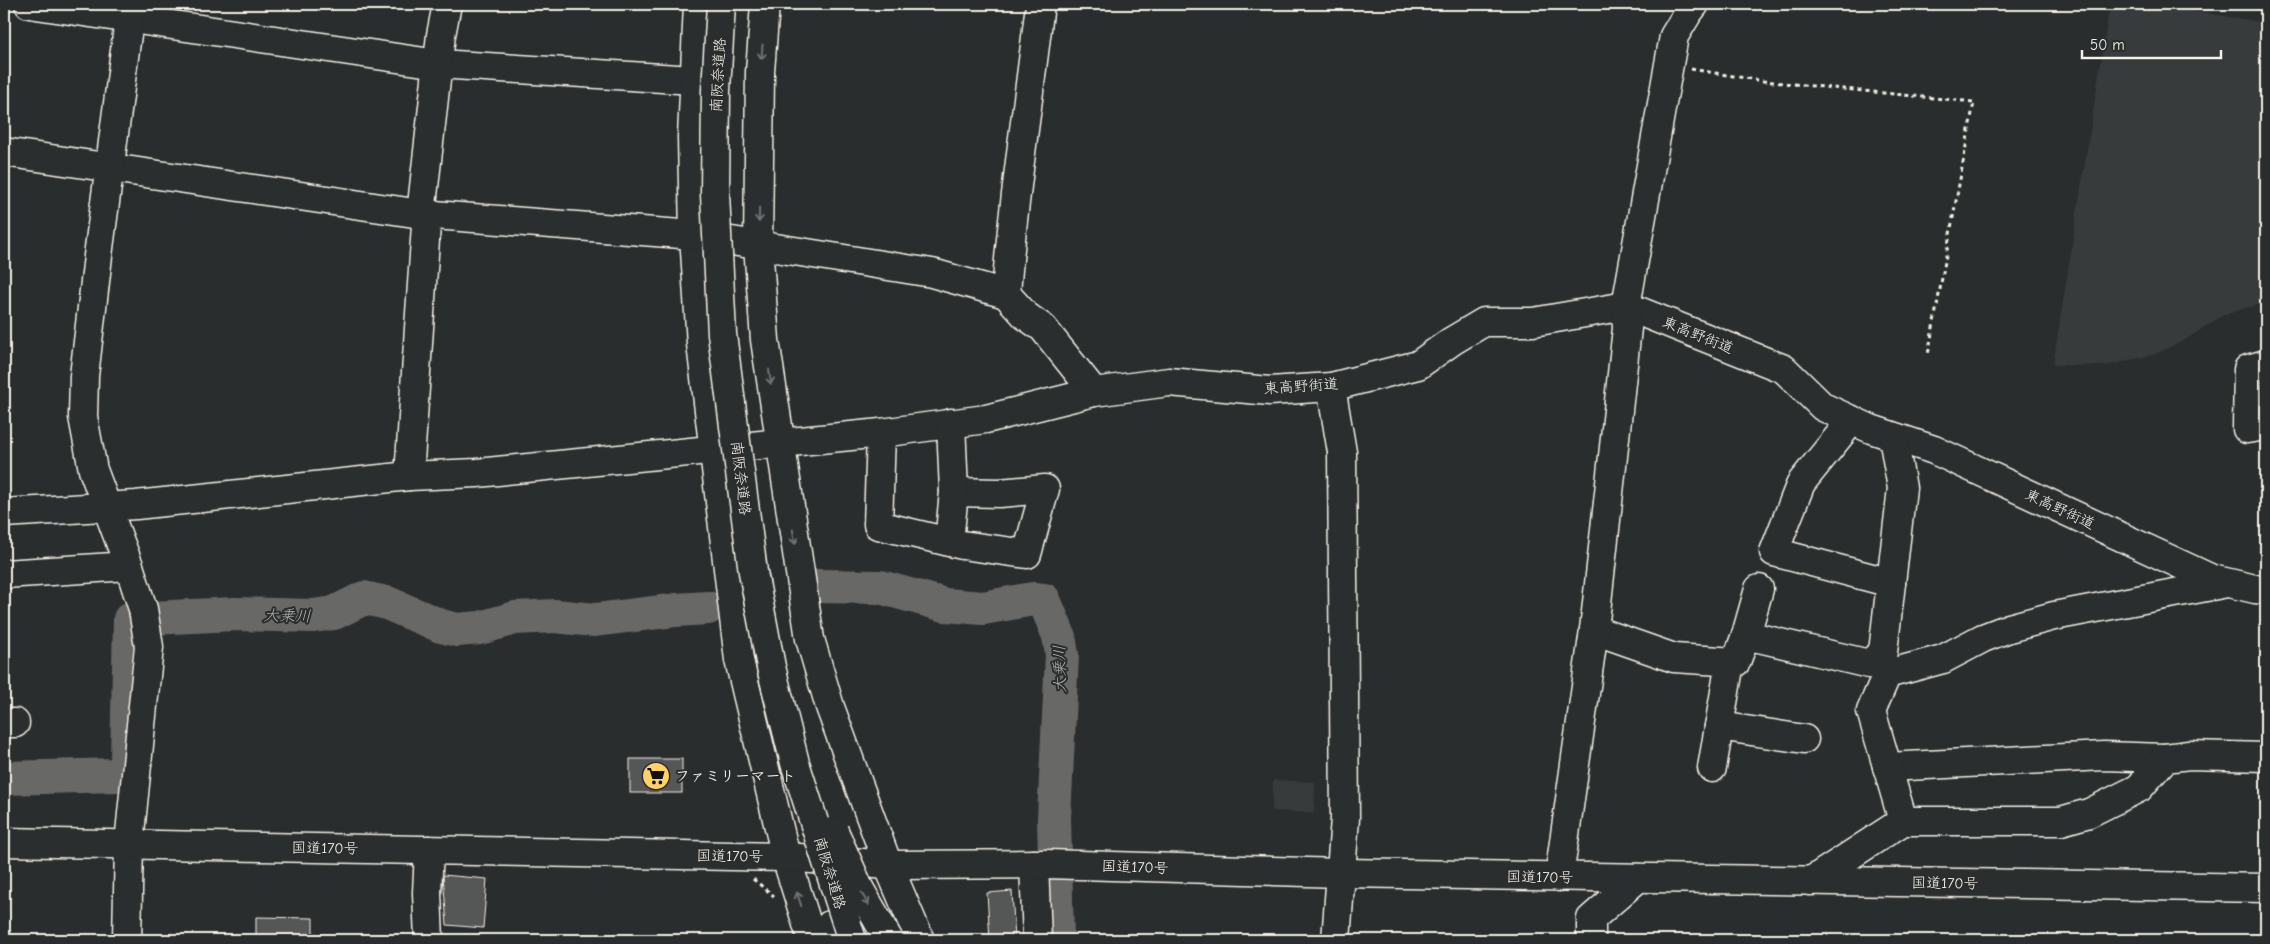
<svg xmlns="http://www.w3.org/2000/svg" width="2270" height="944" viewBox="0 0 2270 944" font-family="'Comic Neue','Klee One',sans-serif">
	<rect width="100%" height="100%" fill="#2a2d2e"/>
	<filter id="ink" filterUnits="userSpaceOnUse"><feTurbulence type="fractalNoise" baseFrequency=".02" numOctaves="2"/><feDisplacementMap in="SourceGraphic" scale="10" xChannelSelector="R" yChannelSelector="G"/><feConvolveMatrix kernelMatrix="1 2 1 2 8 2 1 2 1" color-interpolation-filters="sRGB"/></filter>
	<g filter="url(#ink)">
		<g fill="#373a3a">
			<path d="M2110,4H2176L2194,11L2266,23V302L2223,315L2185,340L2153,355L2104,366L2053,365Z"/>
			<path d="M1273,780L1315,782L1314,813L1272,811Z"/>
		</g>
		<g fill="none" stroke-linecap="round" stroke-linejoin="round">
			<g stroke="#676866" stroke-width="34">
				<path d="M818,586L880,587L945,605L983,608L1033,599L1044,600L1059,636L1062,655L1054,818L1057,940"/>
				<path d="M4,778L120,775L127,763L130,619L235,614L313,616L334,613L364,598L387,603L441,626L457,630L480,628L515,618L555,616L595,620L676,610L708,608"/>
			</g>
		</g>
		<g fill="#555756" stroke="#f4f1e8">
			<rect x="630" y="759" width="52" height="34"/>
			<path d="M443,875L487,879L483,928L447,925Z"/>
			<path d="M1012,891L1015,940H990L987,893Z"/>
			<path d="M256,917L313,918V940H256Z"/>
		</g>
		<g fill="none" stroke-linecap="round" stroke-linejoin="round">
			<g stroke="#f4f1e8" stroke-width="31">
				<g id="minor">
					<path d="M29,4L438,64L694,80"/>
					<path d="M698,4L692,137L694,235L701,344L739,660L786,857L812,940"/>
					<path d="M765,4L760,72L758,245L765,340L810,639L830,707L888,865L920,940"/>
					<path d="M4,152L421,214L694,235L932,273L1006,294L1026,316L1043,328L1094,392"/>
					<path d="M1006,294C1013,197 1029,100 1040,4"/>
					<path d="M2266,364L2248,369L2247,429L2266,426"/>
					<path d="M1331,387L1342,452L1345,818L1336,940"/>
					<path d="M1852,420L1801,483L1774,552L1891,583"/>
					<path d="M881,433L878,525L962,545L1027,554L1045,489L999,493L954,492"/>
					<path d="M409,476L426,225L421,214L441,35L447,4"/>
					<path d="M4,513L136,505L409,476L477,473L881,433L986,419L1094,392L1169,382L1270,391L1331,387L1418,365L1452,341L1484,322H1533L1626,306L1784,369L1823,407L1871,429L1934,450L2212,579L2255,589L2266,590"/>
					<path d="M949,542L954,492L951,423"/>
					<path d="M4,574L129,566"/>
					<path d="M1594,630L1674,658L1736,662L1746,635L1869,664L1883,652L1902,488L1893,437"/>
					<path d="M1746,635L1759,589"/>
					<path d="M4,723H15"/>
					<path d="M1719,726L1804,739"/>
					<path d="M1887,767L2104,756L2165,758L2189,755L2266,757"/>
					<path d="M1712,768L1730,662"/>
					<path d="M1903,821L1871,711L1887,674L1943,659L1983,638L2009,628L2054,616L2227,583"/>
					<path d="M429,850L427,893L429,940"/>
					<path d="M1034,864L1037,940"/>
					<path d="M1559,877L1594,630L1627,328L1626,306L1674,36L1688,13L1695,4"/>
					<path d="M1811,881L1903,821H2061L2089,813L2139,788L2165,758"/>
					<path d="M127,940L129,843L149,647L143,609L129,566L93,470L83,417L84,376L98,256L131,4"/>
					<path d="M1591,940V919L1638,878"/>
				</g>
			</g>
			<g stroke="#f4f1e8" stroke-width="31">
				<g id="highway">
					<path d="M4,842L786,857L888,865L1046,864L1341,873L2266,888"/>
					<path d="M830,925L833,940"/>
				</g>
			</g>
			<g stroke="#f4f1e8" stroke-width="3" stroke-dasharray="4 4" stroke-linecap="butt">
				<path d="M1691,69L1763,81L1974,102L1928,355"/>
				<path d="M753,879L774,896"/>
			</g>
			<use href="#minor" stroke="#2a2d2e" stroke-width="28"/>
			<use href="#highway" stroke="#2a2d2e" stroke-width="28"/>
			<g stroke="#f4f1e8" stroke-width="31" stroke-linecap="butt">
				<g id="highway-bridge">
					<path d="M721,4L716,90L715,194L722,334L753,572L771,667L795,763L852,940"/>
					<path d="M834,831L859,888L889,940"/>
				</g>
			</g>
			<use href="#highway-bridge" stroke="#2a2d2e" stroke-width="28"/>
		</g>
		<defs><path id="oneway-shaft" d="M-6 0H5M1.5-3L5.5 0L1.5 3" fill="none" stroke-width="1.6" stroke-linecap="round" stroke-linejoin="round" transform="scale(1.25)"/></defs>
		<g stroke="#71726f">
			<use href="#oneway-shaft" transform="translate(762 52) rotate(94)"/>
			<use href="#oneway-shaft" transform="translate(759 215) rotate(91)"/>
			<use href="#oneway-shaft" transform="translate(770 377) rotate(82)"/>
			<use href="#oneway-shaft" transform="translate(794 537) rotate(81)"/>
			<use href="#oneway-shaft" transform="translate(799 899) rotate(-108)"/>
			<use href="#oneway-shaft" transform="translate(865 899) rotate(61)"/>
		</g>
	</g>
	<defs>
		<g id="supermarket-disc" transform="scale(1.4375)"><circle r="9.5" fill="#ffd166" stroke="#2a2d2e"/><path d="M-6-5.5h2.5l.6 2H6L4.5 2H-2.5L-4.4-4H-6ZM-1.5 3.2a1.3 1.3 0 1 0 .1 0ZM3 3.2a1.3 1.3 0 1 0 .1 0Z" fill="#111"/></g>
	</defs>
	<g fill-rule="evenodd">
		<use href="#supermarket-disc" x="656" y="776"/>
	</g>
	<g text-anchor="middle" stroke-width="4" stroke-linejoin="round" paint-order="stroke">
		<g font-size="15" fill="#f4f1e8" stroke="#2a2d2e">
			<text transform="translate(718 75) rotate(-87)" y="5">南阪奈道路</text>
			<text transform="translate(1698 335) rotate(22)" y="5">東高野街道</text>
			<text transform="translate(1301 386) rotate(-4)" y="5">東高野街道</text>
			<text transform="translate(741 478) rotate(83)" y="5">南阪奈道路</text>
			<text transform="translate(2060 509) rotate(25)" y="5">東高野街道</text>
			<text transform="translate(325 848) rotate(1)" y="5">国道170号</text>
			<text transform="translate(730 856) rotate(1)" y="5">国道170号</text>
			<text transform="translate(1135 867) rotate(2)" y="5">国道170号</text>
			<text transform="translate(830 873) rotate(73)" y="5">南阪奈道路</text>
			<text transform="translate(1540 877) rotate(1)" y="5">国道170号</text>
			<text transform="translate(1945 883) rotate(1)" y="5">国道170号</text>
		</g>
		<g font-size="15" font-weight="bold" fill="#f4f1e8" stroke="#2a2d2e" text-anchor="start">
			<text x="675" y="781">ファミリーマート</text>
		</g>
		<g font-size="16" font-style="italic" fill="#b5b3ae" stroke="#2a2d2e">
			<text transform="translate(287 615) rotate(1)" y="6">大乗川</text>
			<text transform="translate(1059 669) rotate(-91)" y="6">大乗川</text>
		</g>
	</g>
	<rect width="2270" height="944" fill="none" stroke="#2a2d2e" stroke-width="20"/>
	<rect x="10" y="10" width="2250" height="924" fill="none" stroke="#f4f1e8" stroke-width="2" filter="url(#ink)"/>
	<path d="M2082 50v8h139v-8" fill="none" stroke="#f4f1e8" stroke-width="2.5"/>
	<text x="2090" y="50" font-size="15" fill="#f4f1e8" stroke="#2a2d2e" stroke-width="4" paint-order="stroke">50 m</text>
</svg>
